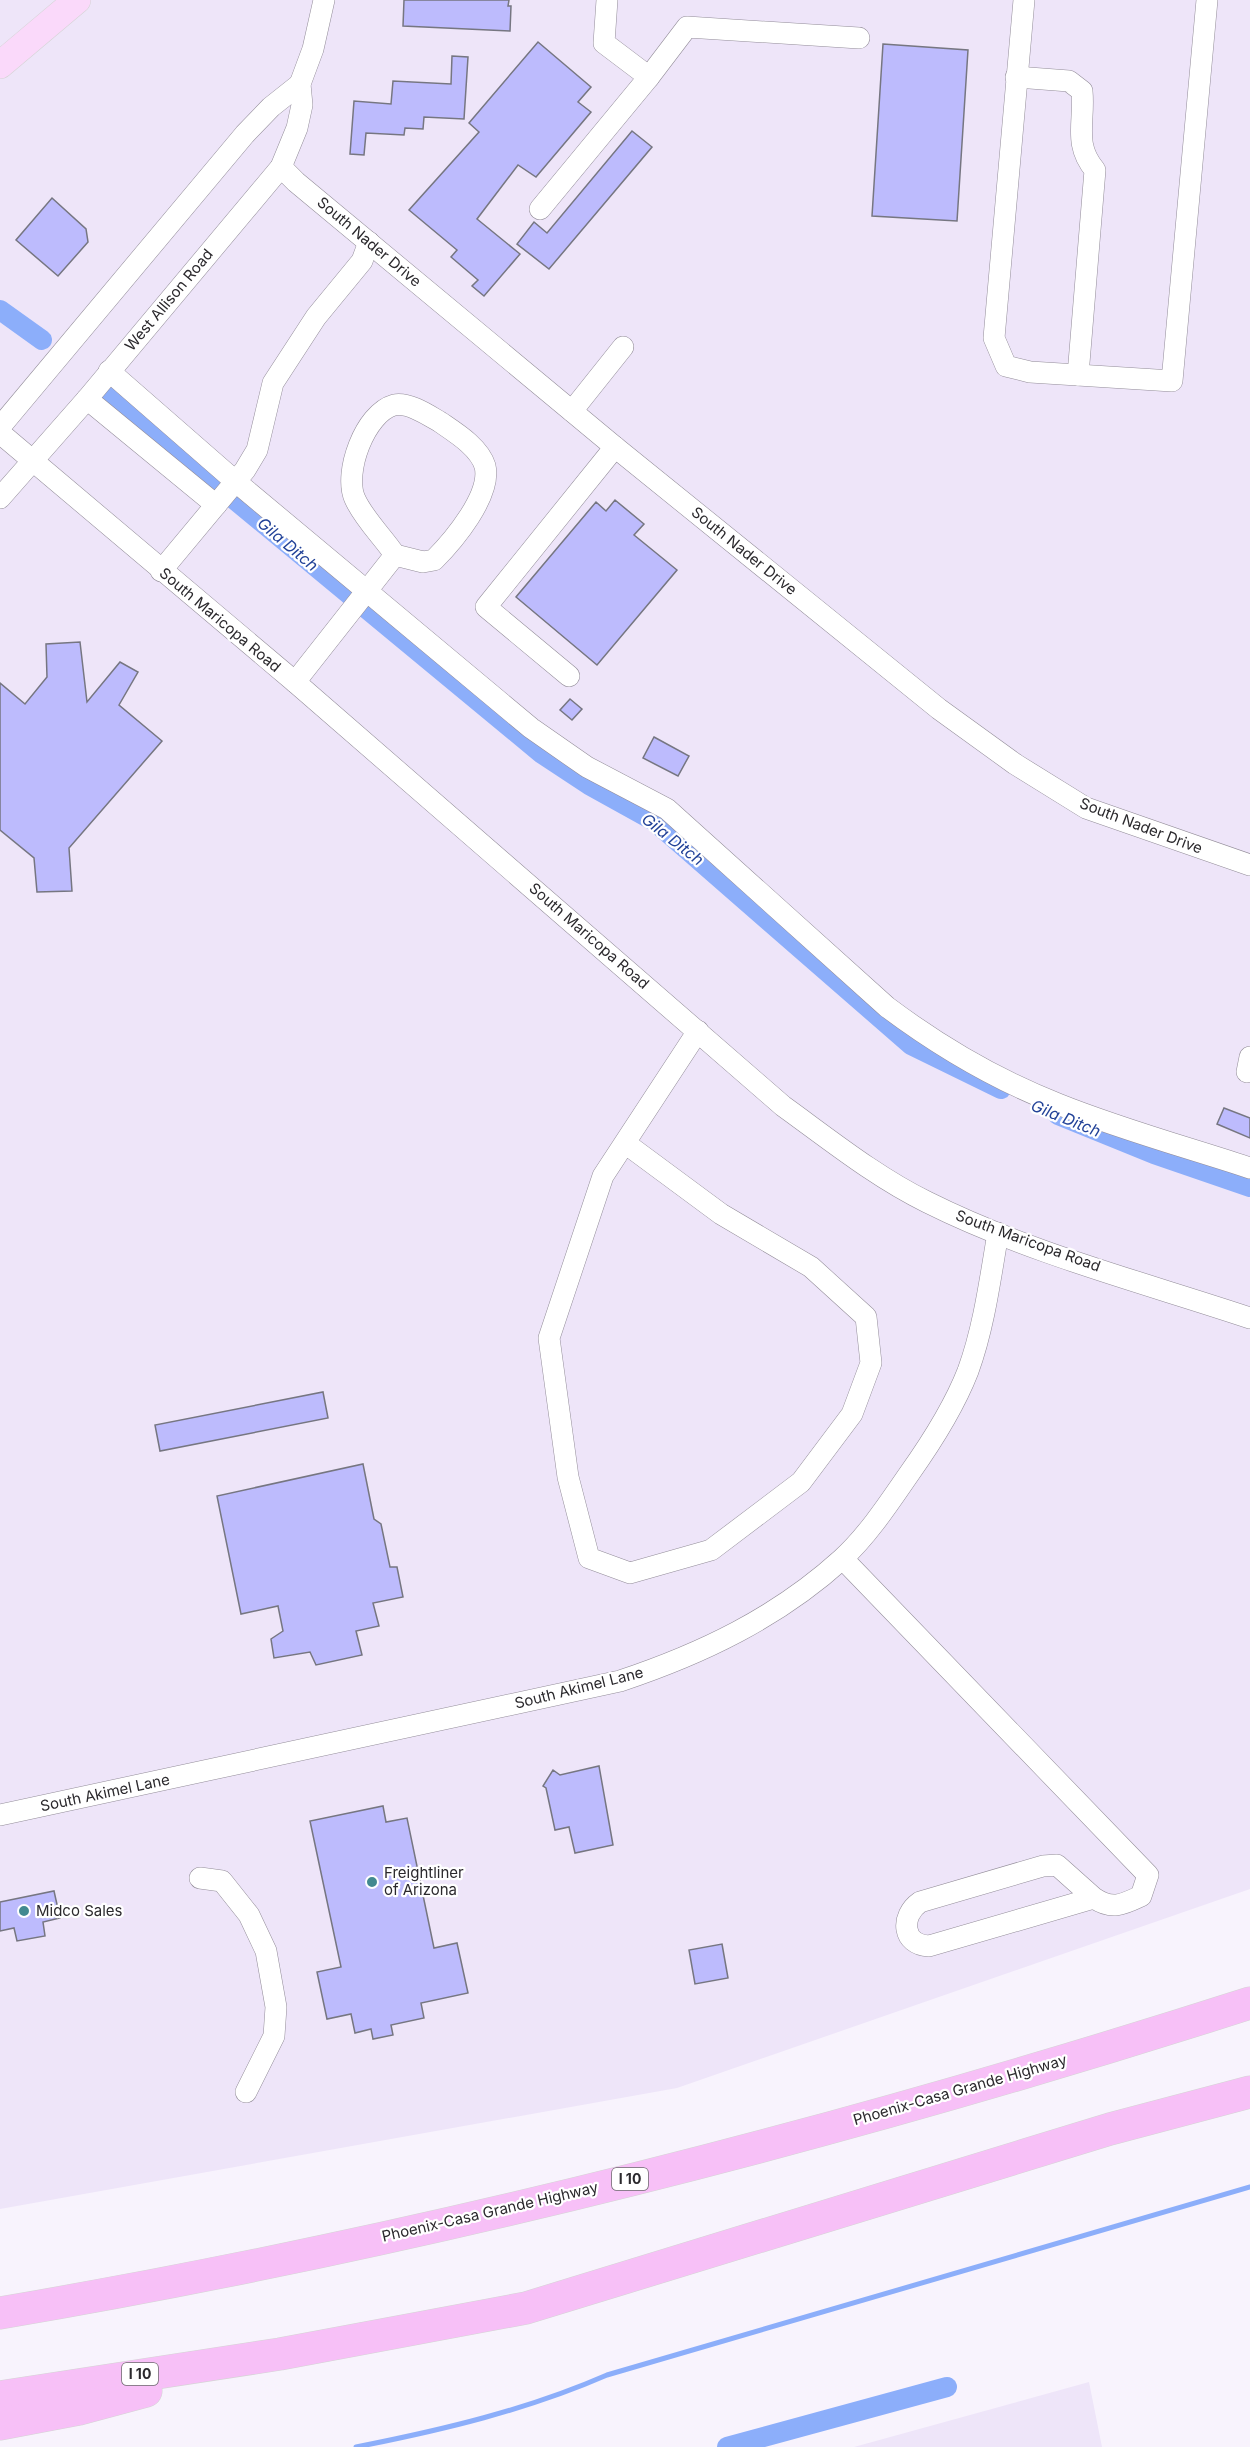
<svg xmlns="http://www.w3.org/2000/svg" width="1250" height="2447" viewBox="0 0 1250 2447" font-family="Inter,sans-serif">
	<rect width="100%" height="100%" fill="#f8f3fd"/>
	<g fill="#eee5f9">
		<path d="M0,0H1250V1889L677,2088L0,2209Z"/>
		<path d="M1089,2382L1102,2447H854Z"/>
	</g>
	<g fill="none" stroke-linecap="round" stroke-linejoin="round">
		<path stroke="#8caefa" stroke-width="5" d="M356,2447C442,2430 527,2410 607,2375L1250,2187"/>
		<g stroke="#8caefa" stroke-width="20">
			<path d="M0,310L42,340"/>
			<path d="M109,396L542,754L589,785L654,821L911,1045L1001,1089"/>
			<path d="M1058,1115L1154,1154L1250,1187"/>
			<path d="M727,2447L947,2387"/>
		</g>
	</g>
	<g fill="#bdbbfd" stroke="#767681" stroke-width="1.5">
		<path d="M404,0H509L508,6H511L510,31L403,26Z"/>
		<path d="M538,42L591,87L578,102L591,112L536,177L518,165L477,219L520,254L484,296L472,286L478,280L451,257L457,250L409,210L479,132L469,123Z"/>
		<path d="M883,44L968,50L957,221L872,216Z"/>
		<path d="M452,56L468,57L464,119L424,117L423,129L405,128L404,135L366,133L364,155L350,154L354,101L391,104L393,81L451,84Z"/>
		<path d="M632,131L652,147L549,269L517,244L534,222L547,233Z"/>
		<path d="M52,198L86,229L88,242L58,276L16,240Z"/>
		<path d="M615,500L644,524L634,535L677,570L597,665L516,597L596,502L606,511Z"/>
		<path d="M80,642L87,702L120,662L138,672L119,705L162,741L69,848L72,891L37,892L34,858L0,830V683L25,704L47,677L46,644Z"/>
		<path d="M570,699L582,709L572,720L560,710Z"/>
		<path d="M654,737L689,756L678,776L643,758Z"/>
		<path d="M1224,1108L1250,1118V1138L1217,1124Z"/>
		<path d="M323,1392L328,1418L160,1451L155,1425Z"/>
		<path d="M363,1464L374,1519L381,1524L390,1567H397L403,1597L373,1603L379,1626L356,1631L362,1655L316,1665L310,1652L274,1658L271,1639L283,1631L278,1606L241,1614L217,1496Z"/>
		<path d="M599,1766L613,1845L575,1853L569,1827L555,1830L546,1788L543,1786L553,1770L560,1775Z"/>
		<path d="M383,1806L386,1822L407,1818L434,1948L457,1943L468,1993L421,2003L424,2018L391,2025L393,2035L373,2039L371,2029L355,2033L351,2014L327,2019L317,1972L341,1967L310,1821Z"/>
		<path d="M54,1891L60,1918L43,1922L45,1936L17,1941L14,1928L0,1931V1902Z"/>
		<path d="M722,1944L728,1978L695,1984L689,1950Z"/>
	</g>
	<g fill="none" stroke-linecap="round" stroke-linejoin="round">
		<g stroke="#938d99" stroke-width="22">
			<g id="minor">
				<path d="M1024,0L994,338L1006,366L1030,372L1172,381L1207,0"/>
				<path d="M649,77L687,27L859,38"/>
				<path d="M1016,77L1069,81L1082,91C1085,122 1073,144 1095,170L1078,375"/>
				<path d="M281,167L296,182L615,447L939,709L1015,764L1086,808L1250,865"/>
				<path d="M540,209L649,77L604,43L607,0"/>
				<path d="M109,371L235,481L531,728L587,767L667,809L887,1007C939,1046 997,1080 1058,1104C1120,1129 1186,1147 1250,1168"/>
				<path d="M87,399L216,505"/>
				<path d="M572,411L623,347"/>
				<path d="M0,427L245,134L271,107L300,84"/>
				<path d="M0,433L295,682L783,1106C830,1140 876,1177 927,1202C1029,1253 1142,1282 1250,1318"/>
				<path d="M0,498L87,399L281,167L297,128L302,105L300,84L313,49L324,0"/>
				<path d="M161,571L245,470L257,450L273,383L316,317L362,261L369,242"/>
				<path d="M569,676L486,607L615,447"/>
				<path d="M295,682L395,555C383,537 364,519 355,499C343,473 365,413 394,405C409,402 428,415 440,422C456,433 479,447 485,466C492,495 453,541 434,560L423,562L395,555"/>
				<path d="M1247,1072L1250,1057"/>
				<path d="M625,1143L721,1214L811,1267L866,1317L871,1363L852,1414L801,1482L711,1550L630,1573L589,1558L568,1477L549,1338L603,1176L698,1031"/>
				<path d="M843,1559L1148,1875L1141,1896C1122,1905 1112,1910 1094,1898L929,1946C902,1945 900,1916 920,1902L1043,1866L1057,1865L1094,1898"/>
				<path d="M0,1815L620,1681C701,1654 777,1618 842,1559C868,1535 889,1503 909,1474C931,1443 954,1407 968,1371C984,1327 990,1280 998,1233"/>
				<path d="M200,1878L222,1881L249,1915L266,1951L276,2007L274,2036L246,2092"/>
			</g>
		</g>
		<g stroke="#d5d4d5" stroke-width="28">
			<path id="major" d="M0,65L77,0"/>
		</g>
		<g stroke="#d5d4d5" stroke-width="33">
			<g id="highway">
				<path d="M0,2313C423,2241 841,2134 1250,2003"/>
				<path d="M0,2397L280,2354L526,2308L1110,2129L1250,2092"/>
				<path d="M0,2424L79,2409L146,2391"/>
			</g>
		</g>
		<use href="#minor" stroke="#fff" stroke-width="21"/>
		<use href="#major" stroke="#fad9fa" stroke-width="27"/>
		<use href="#highway" stroke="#f7c0f7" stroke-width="32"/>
	</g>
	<g fill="#428990" stroke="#fff" stroke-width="2">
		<circle cx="372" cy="1882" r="6"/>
		<circle cx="24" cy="1911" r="6"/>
	</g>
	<g text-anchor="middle" stroke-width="4.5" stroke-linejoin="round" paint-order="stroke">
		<g fill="#fff" stroke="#6b696c" stroke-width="1.5">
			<rect x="612" y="2168" width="36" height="22" rx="4.5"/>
			<rect x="122" y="2363" width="36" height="22" rx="4.5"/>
		</g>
		<g font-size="14" font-weight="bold" fill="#2b292d">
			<text x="630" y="2184">I 10</text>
			<text x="140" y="2379">I 10</text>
		</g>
		<g font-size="15" fill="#2b292d" stroke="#fff">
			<text transform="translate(369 242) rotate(40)" y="5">South Nader Drive</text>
			<text transform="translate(169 300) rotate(-50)" y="5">West Allison Road</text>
			<text transform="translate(744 551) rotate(39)" y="5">South Nader Drive</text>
			<text transform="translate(220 620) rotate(40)" y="5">South Maricopa Road</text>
			<text transform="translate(1141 826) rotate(21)" y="5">South Nader Drive</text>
			<text transform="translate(589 936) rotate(41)" y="5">South Maricopa Road</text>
			<text transform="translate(1028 1241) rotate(20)" y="5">South Maricopa Road</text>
			<text transform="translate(579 1688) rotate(-14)" y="5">South Akimel Lane</text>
			<text transform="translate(105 1793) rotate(-12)" y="5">South Akimel Lane</text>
			<text transform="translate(960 2090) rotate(-16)" y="5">Phoenix-Casa Grande Highway</text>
			<text transform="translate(490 2212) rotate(-13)" y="5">Phoenix-Casa Grande Highway</text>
		</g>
		<g font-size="15" fill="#2b292d" stroke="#fff" text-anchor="start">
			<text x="384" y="1878">Freightliner<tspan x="384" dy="17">of Arizona</tspan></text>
			<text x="36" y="1916">Midco Sales</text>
		</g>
		<g font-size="16" font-style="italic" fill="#224298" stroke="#fff">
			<text transform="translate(288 544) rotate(40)" y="6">Gila Ditch</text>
			<text transform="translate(673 839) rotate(38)" y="6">Gila Ditch</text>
			<text transform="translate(1066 1118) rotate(22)" y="6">Gila Ditch</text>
		</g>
	</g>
</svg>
